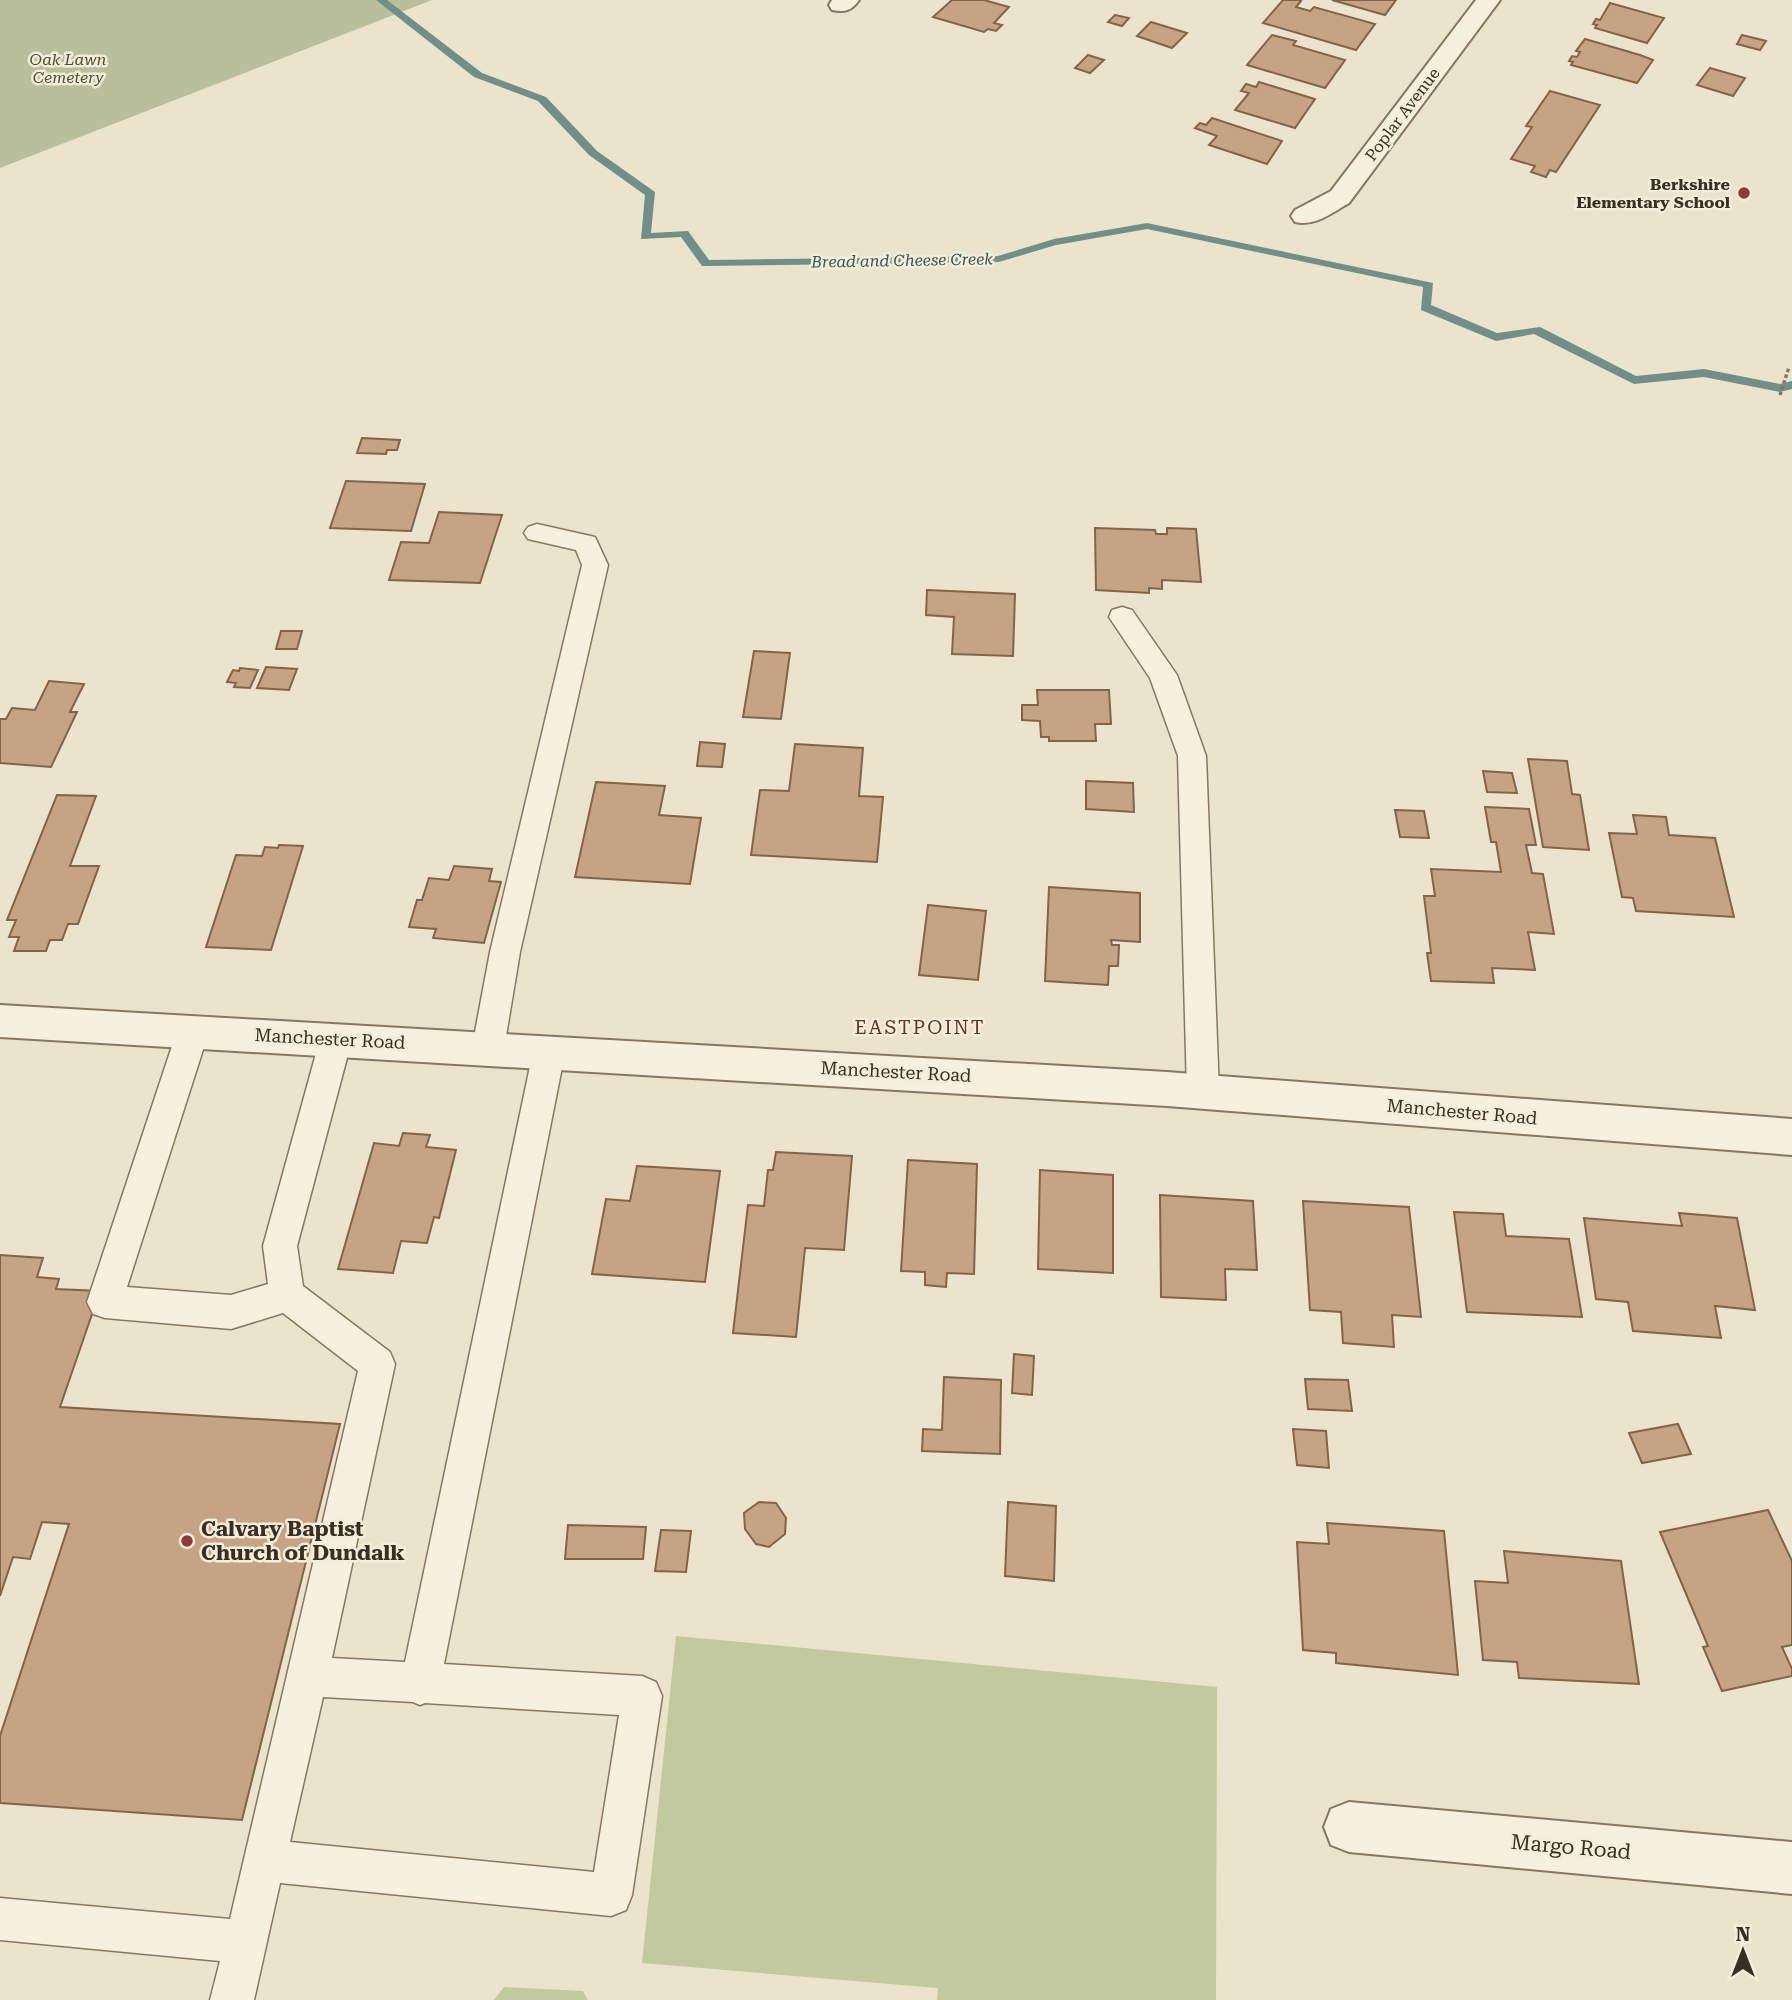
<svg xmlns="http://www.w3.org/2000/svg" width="1792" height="2000" viewBox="0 0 1792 2000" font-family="'Roboto Serif',serif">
	<rect width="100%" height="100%" fill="#ebe3cb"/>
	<g fill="#c2c99f">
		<path d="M676,1636L1217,1687L1216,2000H937L938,1988L642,1963Z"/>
		<path d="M504,1987L583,1991L588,2000H494Z"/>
	</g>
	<path fill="#b9bf9d" d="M0,0H432L0,168Z"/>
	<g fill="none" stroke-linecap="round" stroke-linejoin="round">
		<path fill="#728e89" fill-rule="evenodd" d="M376,0H387L482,73L546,97L597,151L655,192L651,233L688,231L709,260L998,256L1054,239L1147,223L1433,283L1431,305L1497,333L1540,327L1636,376L1704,369L1780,384L1792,381V389L1780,392L1704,377L1634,384L1534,334L1496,341L1421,310L1423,287L1147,229L1056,245L999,262L702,266L681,237L641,239L645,195L589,155L538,101L474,77Z"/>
	</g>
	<g fill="#c6a384" stroke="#846348" stroke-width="2">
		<path d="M952,0H984L1009,7L994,23L1002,25L996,31L988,29L984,32L933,17Z"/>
		<path d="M1283,0H1299L1301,1L1296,7L1310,11L1314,7L1375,24L1356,50L1263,23Z"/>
		<path d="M1332,0H1396L1385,15Z"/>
		<path d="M1610,3L1664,18L1647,43L1595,28L1597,25L1593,24L1596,19L1600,20Z"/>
		<path d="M1115,15L1129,18L1122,26L1108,22Z"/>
		<path d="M1151,22L1187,33L1172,48L1137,36Z"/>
		<path d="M1272,35L1296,41L1293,45L1345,60L1325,88L1247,65Z"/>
		<path d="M1742,35L1766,41L1760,50L1737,44Z"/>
		<path d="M1585,39L1640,55L1653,60L1637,83L1571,65L1573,62L1569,61L1572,56L1577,57L1580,52L1576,51Z"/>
		<path d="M1088,55L1104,60L1090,73L1075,68Z"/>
		<path d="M1710,68L1745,78L1733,96L1697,85Z"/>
		<path d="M1259,82L1315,99L1295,128L1235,110L1249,93L1241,91L1246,84L1256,87Z"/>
		<path d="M1550,91L1600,105L1556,172L1550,170L1546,177L1531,172L1535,166L1511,159L1532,127L1526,126Z"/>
		<path d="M1212,118L1282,141L1267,164L1209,145L1217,136L1195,128L1200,123L1206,125Z"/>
		<path d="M362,438L400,440L397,450H387L386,454L357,453Z"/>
		<path d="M346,481L425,484L411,531L330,528Z"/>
		<path d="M439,512L502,515L480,583L389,580L401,542L429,543Z"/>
		<path d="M1095,528L1155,530L1156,534H1167V528L1196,529L1201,582L1162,580V589L1149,588V593L1096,590Z"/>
		<path d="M927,590L1015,594L1013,656L952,654L954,617L926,615Z"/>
		<path d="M281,631H302L297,649H276Z"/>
		<path d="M754,651L790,653L781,719L743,717Z"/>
		<path d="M266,667L297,669L289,690L257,688Z"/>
		<path d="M240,668L258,670L250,688L234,687L236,683L227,682L233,670L239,671Z"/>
		<path d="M49,681L84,684L70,712H77L51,767L0,763V719H6L12,708L35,710Z"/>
		<path d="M1037,690H1109L1111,724H1095L1096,741H1049V737H1041L1040,721L1022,720V705H1038Z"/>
		<path d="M700,742L725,744L722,767L697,766Z"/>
		<path d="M795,744L863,748L859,796L883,797L877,862L751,855L760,790L789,791Z"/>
		<path d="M1528,759L1567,761L1572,794L1580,795L1589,850L1543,847Z"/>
		<path d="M1483,771L1512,773L1517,793L1487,792Z"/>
		<path d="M1086,781L1133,783L1134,812L1086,809Z"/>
		<path d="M596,782L665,786L659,815L701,818L690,884L575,877Z"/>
		<path d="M57,795L96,796L70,866H99L78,924H68L62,940H50L46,951H14L19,937H9L16,920H7Z"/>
		<path d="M1485,807L1529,809L1536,845H1526L1532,873L1543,874L1554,934L1528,932L1535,970L1492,968L1494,983L1431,981L1427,953H1431L1424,896H1435L1431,869L1501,872L1496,842H1491Z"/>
		<path d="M1395,810L1424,811L1429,838L1400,837Z"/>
		<path d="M1633,815L1666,817L1669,835L1715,838L1734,917L1636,911L1633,898L1622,897L1609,833L1637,834Z"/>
		<path d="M279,845L303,846L271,950L206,947L236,855L262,856L265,847L278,848Z"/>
		<path d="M454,866L492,869L489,881L501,882L484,943L433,938L436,929L409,927L417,900H422L429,878L449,880Z"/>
		<path d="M1049,887L1140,893V942L1111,940L1112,945H1119L1118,966H1109L1108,985L1045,981Z"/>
		<path d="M928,905L986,911L978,980L919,975Z"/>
		<path d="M403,1133L430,1135L426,1147L456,1150L439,1218L434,1217L427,1243L401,1241L393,1273L338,1269L374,1143L399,1146Z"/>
		<path d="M776,1152L852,1156L844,1250L805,1248L796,1337L733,1333L748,1205L764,1206L768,1170H773Z"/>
		<path d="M908,1160L977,1164L974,1274L947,1273L946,1287L925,1285V1272L901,1271Z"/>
		<path d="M637,1166L720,1171L705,1282L592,1274L606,1199L630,1201Z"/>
		<path d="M1040,1170L1113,1175V1273L1038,1269Z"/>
		<path d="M1160,1195L1253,1201L1257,1270L1225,1269L1226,1300L1161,1297Z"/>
		<path d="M1303,1201L1409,1207L1421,1317L1392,1315L1394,1347L1343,1343L1341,1312L1310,1310Z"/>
		<path d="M1454,1212L1503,1214L1506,1236L1569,1239L1582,1317L1467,1312Z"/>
		<path d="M1679,1213L1737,1218L1755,1310L1715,1306L1721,1338L1633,1331L1628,1302L1596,1299L1584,1218L1682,1226Z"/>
		<path d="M0,1255L43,1258L37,1277L59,1279L56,1289L100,1291L60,1407L340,1424L242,1820L0,1803V1736L69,1524L42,1522L30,1559L13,1557L0,1596Z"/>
		<path d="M1014,1354L1034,1356L1032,1395L1012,1393Z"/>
		<path d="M944,1377L1001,1380L1000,1454L922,1451L923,1429L942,1430Z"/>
		<path d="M1305,1379L1348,1380L1352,1411L1308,1409Z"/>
		<path d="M1678,1424L1691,1454L1642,1463L1629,1433Z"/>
		<path d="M1293,1429L1326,1431L1329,1468L1297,1465Z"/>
		<path d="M759,1502L776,1503L786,1518L785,1534L769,1547L756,1544L745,1529L744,1513Z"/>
		<path d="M1008,1502L1056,1506L1054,1581L1005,1576Z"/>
		<path d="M1768,1510L1792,1561V1645L1782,1647L1792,1669V1676L1722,1691L1703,1647L1708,1646L1660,1532Z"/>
		<path d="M1327,1523L1444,1531L1458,1675L1336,1663V1653L1303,1650L1297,1542L1329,1544Z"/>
		<path d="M568,1525L646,1527L643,1559H565Z"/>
		<path d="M661,1530L691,1531L686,1572L655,1571Z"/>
		<path d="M1504,1551L1621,1561L1639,1684L1519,1678L1517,1662L1483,1660L1475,1581L1508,1583Z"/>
	</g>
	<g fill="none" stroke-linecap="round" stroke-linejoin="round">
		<g stroke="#877760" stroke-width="3">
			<g id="service">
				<path d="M537,524L595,537L608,565L520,952L504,1048L499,1058L488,1062L477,1058L472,1048L490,952L582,565L576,550L528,539L524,533L528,527Z"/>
				<path d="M1122,607L1132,610L1177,675L1206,756L1219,1092L1215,1102L1203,1106L1191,1102L1187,1092L1178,756L1150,678L1109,617L1112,610Z"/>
				<path d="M193,1017L204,1021L209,1031L127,1287L231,1295L268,1284L263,1246L320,1039L325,1029L336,1025L347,1029L352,1039L297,1246L303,1286L390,1352L395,1364L332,1658L405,1662L533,1052L538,1042L549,1038L560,1042L565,1052L444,1664L642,1676L656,1682L662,1696L632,1895L626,1910L611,1916L280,1883L254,2000H210L220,1961L0,1940V1898L230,1919L358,1371L283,1313L231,1329L105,1318L93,1314L87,1302L177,1031L182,1021ZM323,1697L413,1702L420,1705L425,1703L619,1715L594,1872L290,1842Z"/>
			</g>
		</g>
		<g stroke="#877760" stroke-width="4">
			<g id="minor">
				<path d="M832,0H859C852,10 845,13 832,10L829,5Z"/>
				<path d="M1476,0H1500L1349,203C1333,212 1315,227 1295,222L1291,216L1295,210L1331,191Z"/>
				<path d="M0,1005L1167,1072L1792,1119V1155L1167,1106L0,1037Z"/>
				<path d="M1349,1802L1792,1842V1894L1349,1852L1331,1845L1324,1827L1331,1809Z"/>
			</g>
		</g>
		<path stroke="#877760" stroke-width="3.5" stroke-dasharray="3.5 2.5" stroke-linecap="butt" d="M1780,395L1789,367"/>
		<use href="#service" fill="#f7f0dd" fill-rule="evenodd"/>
		<use href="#minor" fill="#f7f0dd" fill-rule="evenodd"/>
	</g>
	<g fill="#913935" stroke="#f3edda" stroke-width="2.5">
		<circle cx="1744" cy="193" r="7"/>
		<circle cx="187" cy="1541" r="7"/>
	</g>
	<g text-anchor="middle" stroke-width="5" stroke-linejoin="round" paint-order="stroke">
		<g font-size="16" font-style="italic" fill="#47532b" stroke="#f3edda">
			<text x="68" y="65">Oak Lawn<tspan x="68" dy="18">Cemetery</tspan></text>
		</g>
		<g font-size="16" fill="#392e22" stroke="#f3edda">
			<text transform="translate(1402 114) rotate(-53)" y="6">Poplar Avenue</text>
		</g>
		<g font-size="16" font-weight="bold" fill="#392e22" stroke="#f3edda" text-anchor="end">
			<text x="1730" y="190">Berkshire<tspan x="1730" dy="18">Elementary School</tspan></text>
		</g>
		<g font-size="16" font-style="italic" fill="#335756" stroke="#f3edda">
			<text transform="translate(902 260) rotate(-1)" y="6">Bread and Cheese Creek</text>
		</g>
		<g font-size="18" fill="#392e22" stroke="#f3edda">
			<text transform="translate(330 1039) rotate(3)" y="6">Manchester Road</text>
			<text transform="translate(896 1072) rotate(3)" y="6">Manchester Road</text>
			<text transform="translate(1462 1112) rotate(5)" y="6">Manchester Road</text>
		</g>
		<g font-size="19" letter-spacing="2" fill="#623525" stroke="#f3edda">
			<text x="920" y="1034">EASTPOINT</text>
		</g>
		<g font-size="21" font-weight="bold" fill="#392e22" stroke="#f3edda" text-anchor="start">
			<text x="201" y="1536">Calvary Baptist<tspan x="201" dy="24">Church of Dundalk</tspan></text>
		</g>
		<g font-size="21" fill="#392e22" stroke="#f3edda">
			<text transform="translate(1571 1847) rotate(5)" y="7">Margo Road</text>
		</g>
	</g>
	<g transform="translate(1743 1951)" stroke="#f3edda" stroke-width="5" paint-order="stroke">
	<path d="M0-5L12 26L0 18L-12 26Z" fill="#392e22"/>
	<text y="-10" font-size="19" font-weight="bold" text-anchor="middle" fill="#392e22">N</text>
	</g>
</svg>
